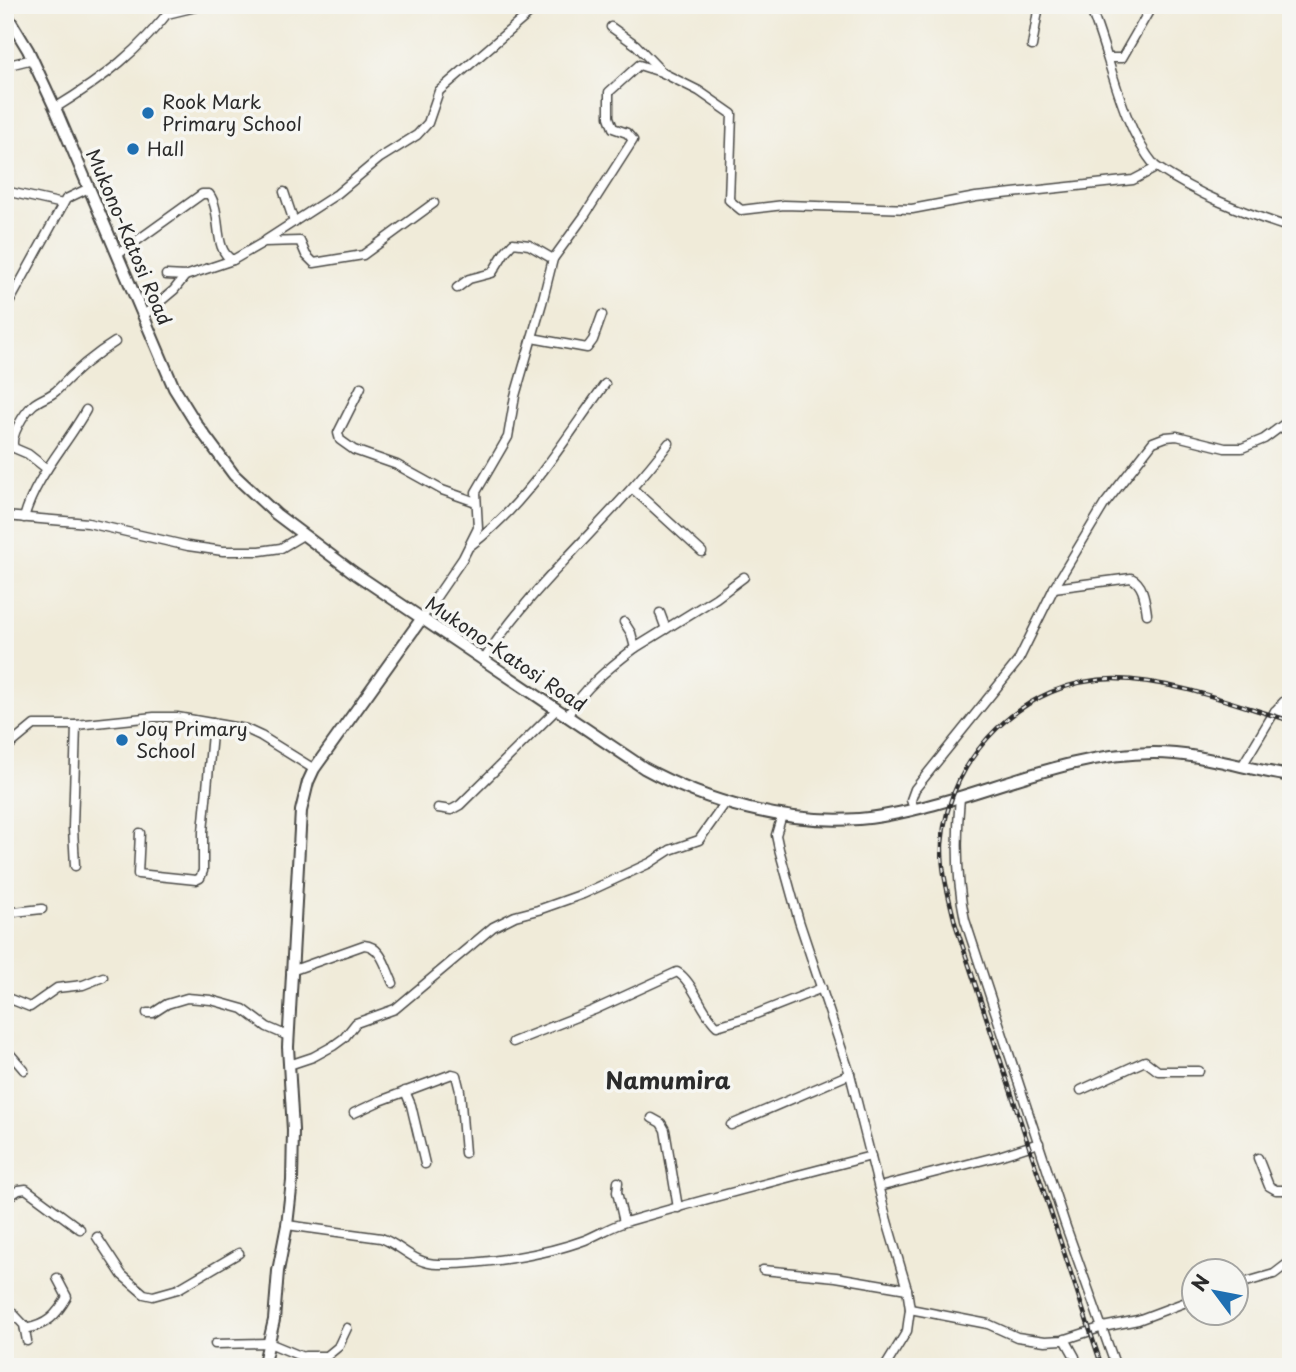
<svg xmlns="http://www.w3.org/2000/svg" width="1296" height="1372" viewBox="0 0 1296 1372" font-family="'Playpen Sans',sans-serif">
	<rect width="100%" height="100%" fill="#f6f6f2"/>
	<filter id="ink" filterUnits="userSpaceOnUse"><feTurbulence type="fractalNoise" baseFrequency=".0143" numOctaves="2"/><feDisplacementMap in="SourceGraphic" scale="14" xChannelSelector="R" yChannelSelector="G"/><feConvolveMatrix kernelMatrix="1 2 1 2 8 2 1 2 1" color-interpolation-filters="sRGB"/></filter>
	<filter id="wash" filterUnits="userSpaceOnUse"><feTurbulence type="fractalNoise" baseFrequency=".00686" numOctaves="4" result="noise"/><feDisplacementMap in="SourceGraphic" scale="28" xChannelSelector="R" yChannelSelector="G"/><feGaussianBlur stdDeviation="1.57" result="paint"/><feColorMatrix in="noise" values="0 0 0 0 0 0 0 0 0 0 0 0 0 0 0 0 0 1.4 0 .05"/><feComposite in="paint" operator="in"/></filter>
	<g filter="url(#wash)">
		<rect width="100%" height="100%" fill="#f0ebd9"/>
	</g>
	<g filter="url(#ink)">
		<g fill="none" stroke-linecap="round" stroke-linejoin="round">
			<g stroke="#494845" stroke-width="11">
				<g id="street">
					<path d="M1089,5C1111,56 1119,122 1155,166C1200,196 1239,211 1291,228"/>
					<path d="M167,14L204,5"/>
					<path d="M611,27L636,45L663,73L699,91L732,114L729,200L741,210L784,205L912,209L976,197L1133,180L1152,170L1155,166"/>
					<path d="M1032,46L1039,5"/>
					<path d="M1108,58H1122L1149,11L1150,5"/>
					<path d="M5,66L33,59"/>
					<path d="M55,108C104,78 139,51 174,5"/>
					<path d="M5,191L63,204"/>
					<path d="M284,192L294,222"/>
					<path d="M266,240L337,194L380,158L417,135L428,123L439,91L539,5"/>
					<path d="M117,255L202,194H209C223,212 212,251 233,260L264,242L300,241L306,255L314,263L363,255L434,203"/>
					<path d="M166,275L185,276L233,260"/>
					<path d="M457,288L469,279L492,273L505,252L513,243L529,245L553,259"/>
					<path d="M5,310L66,199L89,188"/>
					<path d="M143,316L174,290L185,276"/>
					<path d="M532,338L587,348L593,340L602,315"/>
					<path d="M361,387L338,433L340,440L354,450L397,465L442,490L476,502"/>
					<path d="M47,469L28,454L14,448C9,437 24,413 33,405C40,399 49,397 56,391C74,372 92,356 115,342"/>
					<path d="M633,489L702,552"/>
					<path d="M5,516L88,523L188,546L223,551H260L281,548L303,535"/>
					<path d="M24,518C35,477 66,446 86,410"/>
					<path d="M470,546C526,505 564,440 605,384"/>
					<path d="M1054,588L1131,578C1144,584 1145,601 1147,614"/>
					<path d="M660,613L666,629"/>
					<path d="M422,618L463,558L478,528L476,492L508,437L515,396L542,303L553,259L585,215L633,140L627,133L613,128L609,117V92L639,65L661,72"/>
					<path d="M624,622L631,633L635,648L716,598L744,577"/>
					<path d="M483,661C534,581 612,519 669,443"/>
					<path d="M1275,711L1291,715"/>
					<path d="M567,717C582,689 610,667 635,648"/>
					<path d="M5,749L34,725H76L154,717H177L246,729L261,736L314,769"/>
					<path d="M1242,766L1275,711L1291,694"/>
					<path d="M960,797C956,839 956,878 965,920L1065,1224L1116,1367"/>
					<path d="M438,808L451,810L460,805L556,710"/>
					<path d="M914,809L911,800L915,789L1018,661L1054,588L1104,505L1153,442L1166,437L1177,436L1225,448H1242L1264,439L1291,419"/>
					<path d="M782,815L776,835L779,849L799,921L850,1074L887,1221L907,1289L910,1309L907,1331L885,1367"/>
					<path d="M140,833L138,874L196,880L200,878L203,871V832L213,723"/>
					<path d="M75,866L73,828L76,725"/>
					<path d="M5,913L42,909"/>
					<path d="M291,971L364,945C382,946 386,969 393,983"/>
					<path d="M5,997L30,1007L57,988L83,985L103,977"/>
					<path d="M147,1013H153L167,1004L187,998L211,1000L243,1009L267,1027L288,1036"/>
					<path d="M513,1042L594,1010L677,972C693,981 702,1013 717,1026L751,1016L822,988"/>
					<path d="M5,1048L24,1070"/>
					<path d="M289,1065L313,1057L333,1046L344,1038L356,1023L395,1009L493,927L515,916L538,910L583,894L650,863L670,850L699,840L726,802"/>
					<path d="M1081,1090L1145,1061L1158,1071H1199"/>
					<path d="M405,1091L411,1105L425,1164"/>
					<path d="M354,1113L380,1101L452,1074L456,1075L460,1091L465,1153"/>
					<path d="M652,1118L661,1123L665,1130L678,1208"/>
					<path d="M731,1125L850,1074"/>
					<path d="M1258,1158L1269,1186L1276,1190H1291"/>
					<path d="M618,1182L617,1192L624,1222"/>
					<path d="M879,1187L999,1156L1039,1143"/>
					<path d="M5,1199L19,1190L26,1189L80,1229"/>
					<path d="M287,1225L381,1238C401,1245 414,1264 438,1264C480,1265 545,1255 585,1240C600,1234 613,1225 629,1221C709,1198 790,1177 871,1156"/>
					<path d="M97,1237L122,1275L144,1294L153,1296L178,1289L239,1253"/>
					<path d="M763,1270L836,1277L907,1289"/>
					<path d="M1236,1285L1274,1274L1291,1261"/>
					<path d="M5,1305L24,1325L27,1341"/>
					<path d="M910,1309L988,1324L1017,1337L1045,1341L1063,1340L1103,1327L1138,1320L1194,1299"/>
					<path d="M25,1329C47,1325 56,1316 67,1297L57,1278"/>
					<path d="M1065,1339L1075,1357L1076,1367"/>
					<path d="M215,1344L269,1343L320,1364H333"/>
					<path d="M305,1356H327L338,1347L347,1328"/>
				</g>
			</g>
			<g stroke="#494845" stroke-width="14">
				<g id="secondary">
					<path d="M5,12L28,50L55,108L174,388L197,425L234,475L276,514L353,572L644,768C708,803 785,824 859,819C894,816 929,806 963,796C1025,777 1088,753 1154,753C1201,753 1245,769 1291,776"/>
					<path d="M263,1367L274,1320L278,1271L287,1225L292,1181L293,1130L288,1047L301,811L308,782L314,769L422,618"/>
				</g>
			</g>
			<use href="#street" stroke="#fff" stroke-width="8"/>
			<use href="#secondary" stroke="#fff" stroke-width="10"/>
			<g stroke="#2b2b2b" stroke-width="4.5">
				<path id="rail" d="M1102,1367L955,923C949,897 941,871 942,844C948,756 1025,679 1114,679C1174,680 1234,704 1291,721"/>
			</g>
			<use href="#rail" stroke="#f6f6f2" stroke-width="2" stroke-dasharray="5" stroke-linecap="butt"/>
		</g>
	</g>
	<g fill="#1f6fb2" stroke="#f6f6f2" stroke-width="2.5">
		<circle cx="148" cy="113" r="7"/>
		<circle cx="133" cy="149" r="7"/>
		<circle cx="122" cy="740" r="7"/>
	</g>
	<g text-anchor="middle" stroke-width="7" stroke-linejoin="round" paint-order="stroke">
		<g font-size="19" fill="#2b2b2b" stroke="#f6f6f2" text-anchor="start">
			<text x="162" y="109">Rook Mark<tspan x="162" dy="22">Primary School</tspan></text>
			<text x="147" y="156">Hall</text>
			<text x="136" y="736">Joy Primary<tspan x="136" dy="22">School</tspan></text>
		</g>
		<g font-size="19" fill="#2b2b2b" stroke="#f6f6f2">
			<text transform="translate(129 237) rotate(67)" y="7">Mukono-Katosi Road</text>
			<text transform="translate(506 654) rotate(34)" y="7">Mukono-Katosi Road</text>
		</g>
		<g font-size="23" font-weight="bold" fill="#2b2b2b" stroke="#f6f6f2">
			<text x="668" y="1089">Namumira</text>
		</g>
	</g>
	<rect width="1296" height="1372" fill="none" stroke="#f6f6f2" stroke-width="28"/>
	<g transform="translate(1215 1292) rotate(302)"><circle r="33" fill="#f6f6f2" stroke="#a5a5a2" stroke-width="2"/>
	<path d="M0-5L12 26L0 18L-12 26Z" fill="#1f6fb2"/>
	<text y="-10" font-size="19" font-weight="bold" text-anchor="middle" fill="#2b2b2b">N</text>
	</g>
</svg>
